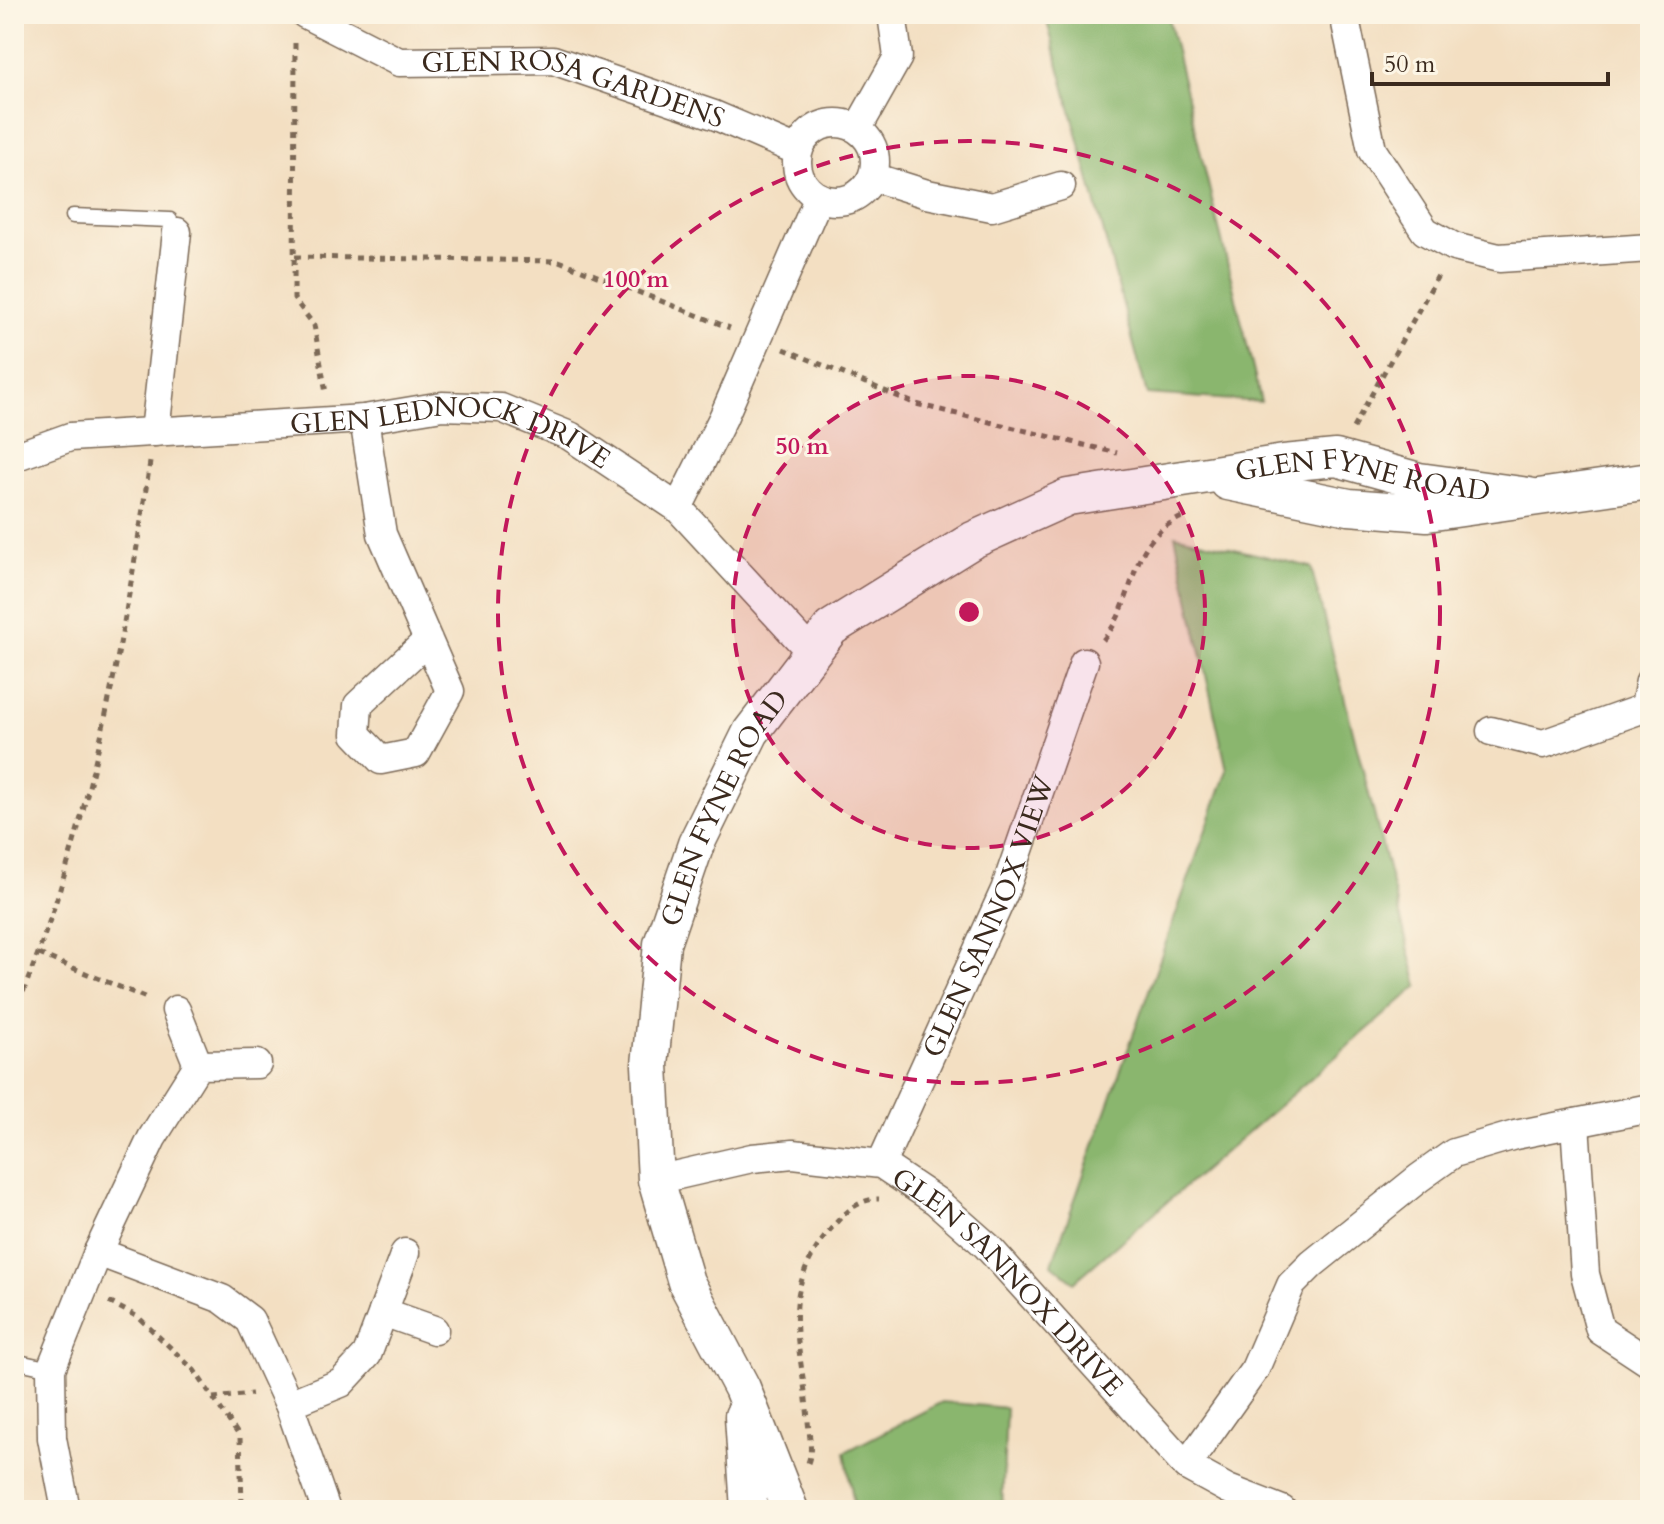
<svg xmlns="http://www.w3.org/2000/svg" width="1664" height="1524" viewBox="0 0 1664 1524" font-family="Cardo,serif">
	<rect width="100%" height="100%" fill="#fcf5e5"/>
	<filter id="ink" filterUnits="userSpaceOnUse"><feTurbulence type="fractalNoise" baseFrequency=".0125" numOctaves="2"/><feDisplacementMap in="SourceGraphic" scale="16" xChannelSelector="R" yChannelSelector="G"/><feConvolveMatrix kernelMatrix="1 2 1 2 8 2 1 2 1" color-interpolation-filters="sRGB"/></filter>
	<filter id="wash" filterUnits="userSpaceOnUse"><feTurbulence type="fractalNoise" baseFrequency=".006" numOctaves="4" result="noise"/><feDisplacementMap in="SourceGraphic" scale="32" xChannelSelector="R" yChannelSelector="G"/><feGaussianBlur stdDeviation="1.8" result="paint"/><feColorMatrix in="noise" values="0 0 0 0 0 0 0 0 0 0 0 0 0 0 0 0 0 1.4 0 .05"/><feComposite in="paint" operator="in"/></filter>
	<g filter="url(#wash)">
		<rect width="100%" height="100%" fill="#f3dfc2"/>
		<g fill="#8ab66e" stroke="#627046" stroke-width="2">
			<path d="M1045,14H1167L1261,402L1147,394Z"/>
			<path d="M1175,535L1311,567L1418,986L1074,1282L1052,1264L1227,770Z"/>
			<path d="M942,1402L1006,1408L1002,1510H855L845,1452Z"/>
		</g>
	</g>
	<g filter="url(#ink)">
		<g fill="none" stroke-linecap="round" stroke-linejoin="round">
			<g stroke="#7b6957" stroke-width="17">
				<g id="service">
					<path d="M73,216L170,220L177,232"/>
					<path d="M14,1361L51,1369"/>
				</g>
			</g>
			<g stroke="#7b6957" stroke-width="31">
				<g id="minor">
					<path id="s1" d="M305,14L399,62L553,60L714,115L798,151"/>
					<path d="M1344,14L1372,150L1425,231L1454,247L1499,258L1650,248"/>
					<circle cx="836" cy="162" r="39"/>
					<path d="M858,128L898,57L892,14"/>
					<path d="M873,177L927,194L992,207L1061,186"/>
					<path d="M364,419L382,534L450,691L416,753L381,760L356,734L358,705L428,640"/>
					<path d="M155,432L177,232"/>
					<path id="s2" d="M14,457L70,437L364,419L442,406L501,408L570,436L678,508L811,652"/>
					<path d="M678,508L723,418L819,197"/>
					<path d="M1645,706L1650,681"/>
					<path d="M1491,731L1543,744L1650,706"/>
					<path d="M176,1010L198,1065"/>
					<path d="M1575,1123L1585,1274L1600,1330L1650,1363"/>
					<path id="s3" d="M881,1164L1005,890L1084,662"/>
					<path id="s4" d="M656,1180L752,1158L793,1154L881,1164L936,1201L987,1246L1186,1466L1228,1489L1282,1510"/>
					<path d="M98,1252L222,1299L250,1320L289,1404L326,1510"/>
					<path d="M383,1312L434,1330"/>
					<path d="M289,1404L341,1383L367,1355L405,1253"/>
					<path d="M1186,1466L1255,1369L1291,1285L1312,1264L1419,1178L1454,1153L1515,1135L1650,1108"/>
					<path d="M66,1510L52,1438L51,1369L98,1252L152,1138L198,1065L257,1064"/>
				</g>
			</g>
			<g stroke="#7b6957" stroke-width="39">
				<g id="tertiary">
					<path d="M1228,482L1349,507L1427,513L1650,481"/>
					<path d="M743,1416L749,1510"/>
					<path id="s5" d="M790,1510L742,1388L686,1282L656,1180L650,1065L662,944L696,844L751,732L831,628L973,540L1068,497L1284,463L1336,458L1419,481L1529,496"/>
				</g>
			</g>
			<g stroke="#7b6957" stroke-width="5" stroke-dasharray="6 6" stroke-linecap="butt">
				<path d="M295,43L294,299L314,325L326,393"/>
				<path d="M295,257L559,261L730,328"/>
				<path d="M784,349L916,404L1117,453"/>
				<path d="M1353,428L1440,272"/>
				<path d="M1103,640C1141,596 1123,540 1187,515"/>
				<path d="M39,954L149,999"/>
				<path d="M14,1014C89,837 122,650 150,462"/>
				<path d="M109,1302L138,1317L194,1370L240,1437L242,1505L247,1510"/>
				<path d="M213,1398L252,1394"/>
				<path d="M808,1463C813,1451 809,1434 808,1421C803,1345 775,1296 830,1230C842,1215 859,1198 879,1199"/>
			</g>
			<use href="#service" stroke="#fff" stroke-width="14"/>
			<use href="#minor" stroke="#fff" stroke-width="28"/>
			<use href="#tertiary" stroke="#fff" stroke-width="36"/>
		</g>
	</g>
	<circle cx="969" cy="612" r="236" fill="#c2185b" fill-opacity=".12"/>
	<g fill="none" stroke="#c2185b" stroke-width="4" stroke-dasharray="14 10">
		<circle cx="969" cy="612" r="236"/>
		<circle cx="969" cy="612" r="471"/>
	</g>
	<g text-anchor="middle" stroke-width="6" stroke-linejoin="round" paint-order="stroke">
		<g font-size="28" fill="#3b2a1e" stroke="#fcf5e5">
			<text dy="10" stroke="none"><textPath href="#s1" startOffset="284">GLEN ROSA GARDENS</textPath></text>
			<text dy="10" stroke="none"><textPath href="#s2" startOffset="446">GLEN LEDNOCK DRIVE</textPath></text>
			<text dy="10" stroke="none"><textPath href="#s5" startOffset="1526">GLEN FYNE ROAD</textPath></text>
			<text dy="10" stroke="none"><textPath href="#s5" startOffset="744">GLEN FYNE ROAD</textPath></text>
			<text dy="10" stroke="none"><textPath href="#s3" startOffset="270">GLEN SANNOX VIEW</textPath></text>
			<text dy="10" stroke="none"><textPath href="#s4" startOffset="402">GLEN SANNOX DRIVE</textPath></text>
		</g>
	</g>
	<circle cx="969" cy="612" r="12" fill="#c2185b" stroke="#fcf5e5" stroke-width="4"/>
	<g font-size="24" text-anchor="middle" font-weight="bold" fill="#c2185b" stroke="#fcf5e5" stroke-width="6" stroke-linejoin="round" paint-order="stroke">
		<text x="636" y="287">100 m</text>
		<text x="802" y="454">50 m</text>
	</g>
	<rect width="1664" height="1524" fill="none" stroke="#fcf5e5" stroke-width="48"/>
	<path d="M1372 72v12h236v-12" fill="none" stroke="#3b2a1e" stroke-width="4"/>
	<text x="1384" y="72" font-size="24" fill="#3b2a1e" stroke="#fcf5e5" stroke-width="6" paint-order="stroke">50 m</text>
</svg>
